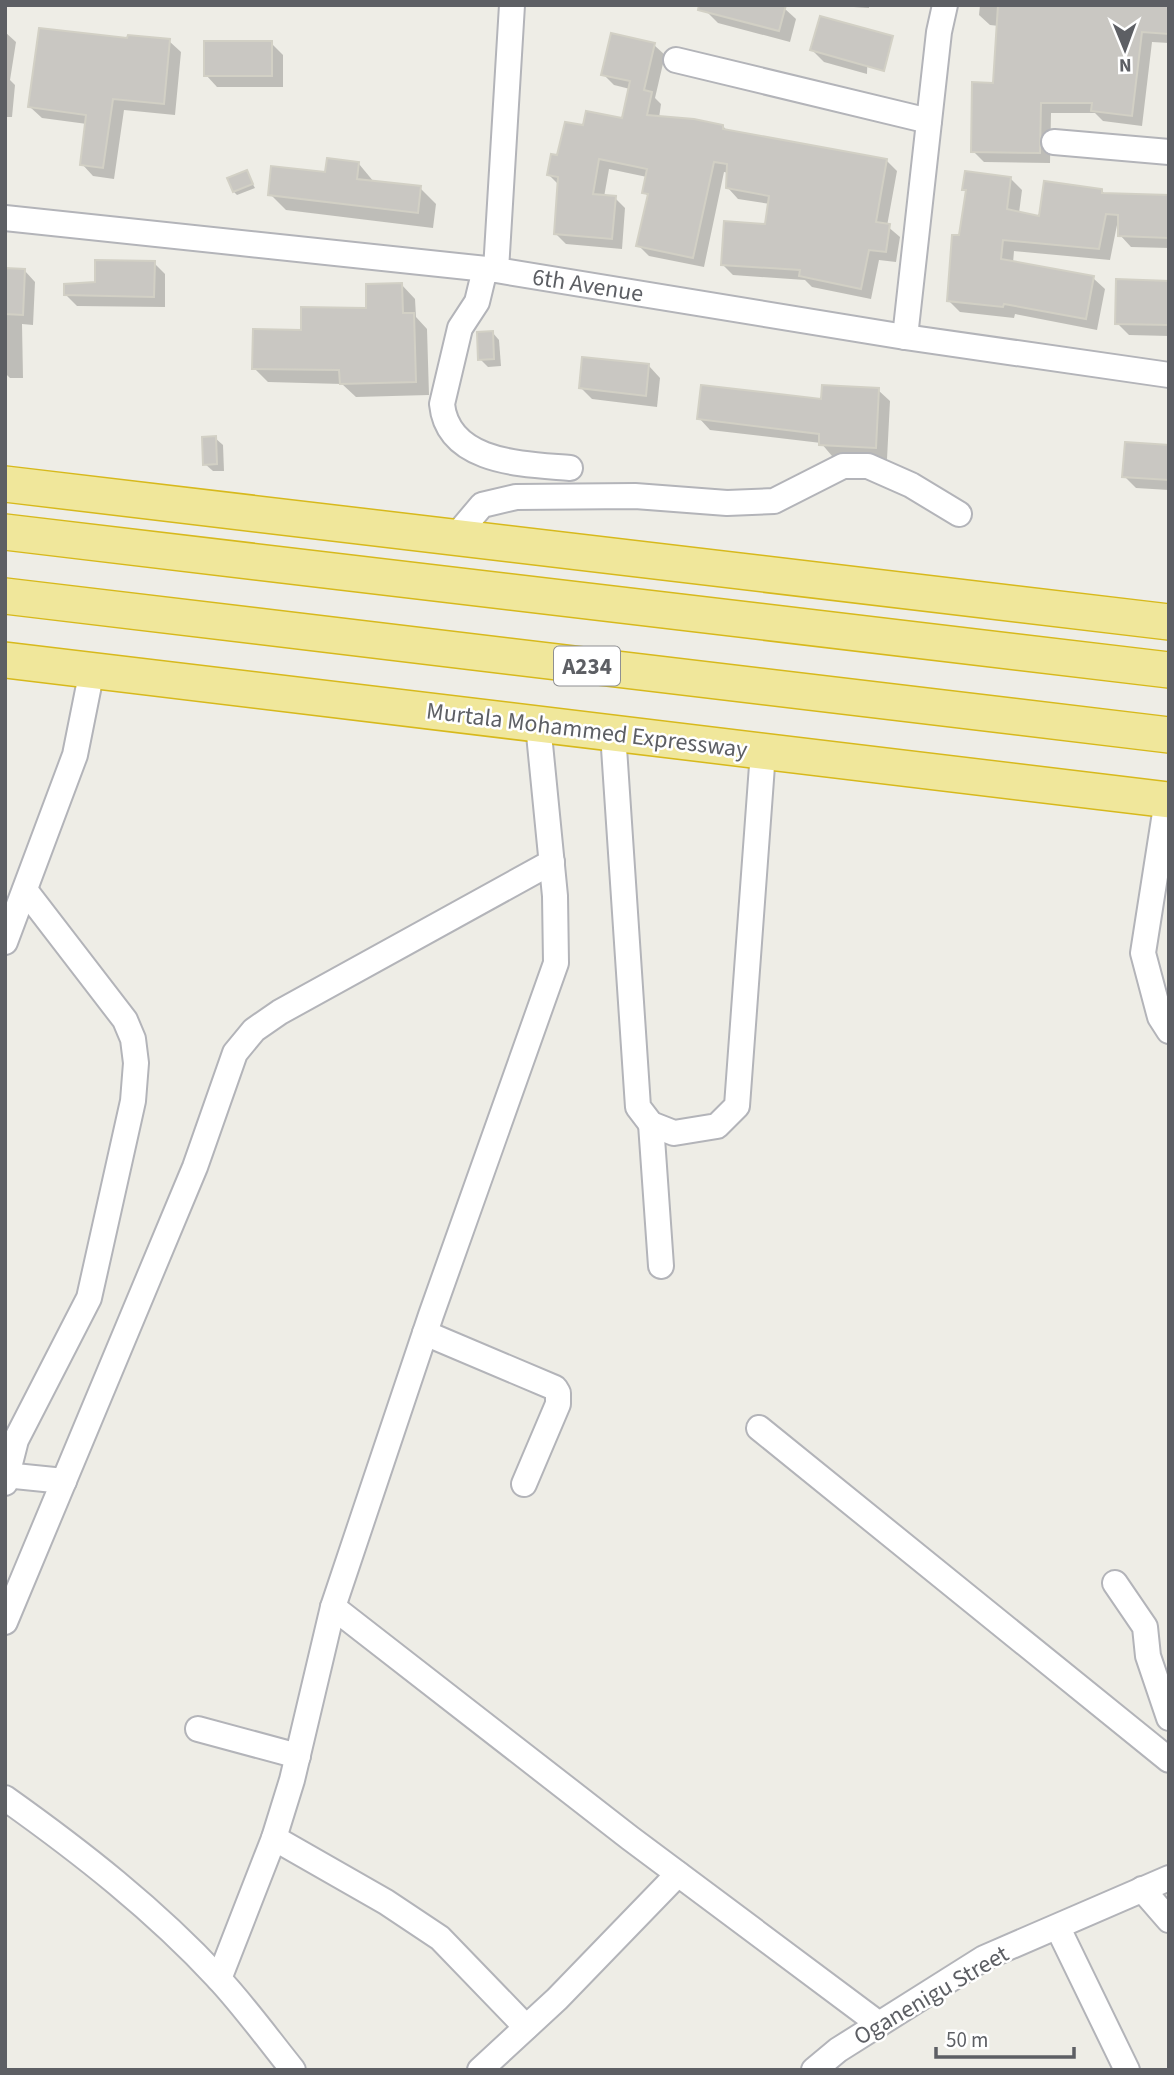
<svg xmlns="http://www.w3.org/2000/svg" width="1174" height="2075" viewBox="0 0 1174 2075" font-family="'Source Sans 3',sans-serif">
	<rect width="100%" height="100%" fill="#eeede6"/>
	<g fill="#0003">
		<path d="M823,5H869V8Z"/>
		<path d="M980,5H1169V43L1152,42L1142,126L1103,121L1095,113H1051L1050,163L984,162L973,151L995,85L999,26L990,25L979,15Z"/>
		<path d="M784,8L796,19L790,42L718,23L706,11Z"/>
		<path d="M5,32L16,42L10,80L15,85L12,117H5Z"/>
		<path d="M868,39L867,74L824,62L812,50Z"/>
		<path d="M129,40L169,41L181,52L175,115L124,110L114,179L93,176L82,164L87,124L42,118L30,107Z"/>
		<path d="M271,43L283,55V87H217L206,75Z"/>
		<path d="M654,45L665,55L655,98L661,104L659,118L723,126L728,132L886,160L897,171L887,226L900,237L896,262L879,260L871,299L812,287L805,280L733,275L722,264L767,226L770,204L738,199L728,188L729,173L724,172L704,267L649,256L638,245L649,197L644,192L647,177L609,169L604,197L615,198L625,208L622,249L566,244L556,234L559,185L549,175L559,157L584,128L623,120L630,89L614,85L603,74Z"/>
		<path d="M359,164L374,182L420,188L436,204L433,228L286,210L270,194Z"/>
		<path d="M246,172L255,188L237,195L234,192Z"/>
		<path d="M1011,179L1022,190L1019,213L1041,218L1102,191L1106,195L1169,197V248L1131,247L1120,235L1118,220L1110,260L1014,251L1013,263L1093,278L1105,289L1097,330L1015,314L1014,318L960,312L948,300L968,193L964,189Z"/>
		<path d="M154,263L165,274V307L77,306L66,295Z"/>
		<path d="M5,270L25,271L35,282L33,325L22,324L23,378H10L5,373Z"/>
		<path d="M1169,283V336L1129,335L1117,323Z"/>
		<path d="M401,284L415,299L416,317L427,329L429,395L356,397L342,384L268,382L254,368L368,310Z"/>
		<path d="M492,332L499,340L501,366L488,367L480,359Z"/>
		<path d="M649,366L660,378L657,407L592,399L581,388Z"/>
		<path d="M878,390L890,401L887,459L832,456L821,443L710,430L699,418Z"/>
		<path d="M215,438L223,445L224,471H213L205,464Z"/>
		<path d="M1169,447V490L1136,488L1124,476Z"/>
	</g>
	<g fill="#c9c7c2" stroke="#d2d0c5" stroke-width="2">
		<path d="M699,5H786L779,31L698,10Z"/>
		<path d="M998,5H1169V34L1142,32L1132,116L1091,111L1092,103H1041L1040,153L971,152L972,82L993,83Z"/>
		<path d="M820,16L893,36L884,71L810,50Z"/>
		<path d="M39,28L127,38L128,35L170,39L164,104L113,99L103,168L80,165L86,115L28,107Z"/>
		<path d="M611,33L655,43L644,90L652,92L647,115L694,119L723,125V129L887,159L876,222L890,224L886,252L869,250L861,289L799,276L800,270L721,265L724,221L765,224L769,196L726,188L727,164L714,162L693,258L636,246L648,194L642,193L647,169L599,159L593,194L616,196L612,239L554,234L558,177L547,175L551,154L557,155L565,122L583,125L586,111L622,118L630,81L601,75Z"/>
		<rect x="204" y="41" width="68" height="35"/>
		<path d="M327,158L359,162L357,179L421,186L418,213L268,195L271,166L325,172Z"/>
		<path d="M247,170L253,184L233,192L227,178Z"/>
		<path d="M965,171L1011,177L1007,209L1039,216L1044,181L1102,189V193L1169,195V238L1118,236V215L1106,214L1099,249L1003,240L1001,259L1094,276L1086,319L1004,304L1003,307L947,301L952,235H959L966,190H962Z"/>
		<path d="M95,260L155,261L154,297L64,295V284L95,282Z"/>
		<path d="M5,268L25,269L23,315L5,314Z"/>
		<path d="M1116,279L1169,281V325L1115,324Z"/>
		<path d="M402,283L403,313H414L416,382L340,384L339,370L252,369L253,329L301,330V307L366,308V284Z"/>
		<path d="M493,331L494,359L478,360L477,332Z"/>
		<path d="M582,357L649,364L646,396L579,388Z"/>
		<path d="M701,385L821,399L822,385L879,388L876,448L819,445V434L697,419Z"/>
		<path d="M216,436L217,464L203,465L202,437Z"/>
		<path d="M1125,442L1169,445V480L1122,477Z"/>
	</g>
	<g fill="none" stroke-linecap="round" stroke-linejoin="round">
		<g stroke="#b3b4b9" stroke-width="28">
			<g id="minor">
				<path d="M676,60L929,121"/>
				<path d="M1054,142L1169,152"/>
				<path d="M5,218L496,270L905,337L1169,375"/>
				<path d="M485,269L477,302L460,328L442,404C448,464 525,464 570,468"/>
				<path d="M496,270L512,5"/>
				<path d="M905,337L939,32L945,5"/>
				<path d="M455,537L482,505L516,497L635,496L727,503L774,501L843,466H868L911,485L959,514"/>
				<path d="M613,733L638,1107L651,1124L674,1133L717,1126L737,1106L763,752"/>
				<path d="M1167,800L1143,953L1160,1017L1169,1031"/>
				<path d="M5,942L75,755L92,670"/>
				<path d="M651,1124L661,1266"/>
				<path d="M425,1333L555,1388L558,1393V1404L524,1484"/>
				<path d="M759,1428L1169,1760"/>
				<path d="M5,1475L64,1481"/>
				<path d="M5,1483L16,1440L89,1298L133,1101L136,1063L133,1039L125,1020L25,890"/>
				<path d="M1115,1583L1145,1627L1148,1656L1169,1718"/>
				<path d="M333,1607L630,1838L879,2024"/>
				<path d="M5,1622L195,1167L235,1053L254,1030L280,1012L552,862"/>
				<path d="M198,1729L298,1756"/>
				<path d="M5,1798C81,1852 155,1910 218,1978C245,2007 268,2039 293,2070"/>
				<path d="M274,1838L386,1902L440,1938L526,2027"/>
				<path d="M1142,1889L1169,1920"/>
				<path d="M1058,1928L1127,2070"/>
				<path d="M219,1979L274,1838L292,1780L333,1607L431,1315L556,963L555,896L538,724"/>
				<path d="M480,2070L557,1999L678,1874"/>
				<path d="M814,2070L838,2050L984,1958L1169,1878"/>
			</g>
		</g>
		<g stroke="#d7b91c" stroke-width="38">
			<g id="highway">
				<path d="M5,484L1169,622"/>
				<path d="M5,532L1169,670"/>
				<path d="M5,596L1169,735"/>
				<path d="M5,660L1169,800"/>
			</g>
		</g>
		<use href="#minor" stroke="#fff" stroke-width="24"/>
		<use href="#highway" stroke="#f0e79b" stroke-width="35"/>
	</g>
	<g text-anchor="middle" stroke-width="5" stroke-linejoin="round" paint-order="stroke">
		<rect fill="#fff" stroke="#8e8f92" stroke-width="2" x="554" y="646.5" width="66" height="39" rx="5"/>
		<g font-size="23" font-weight="bold" fill="#5d5f64">
			<text x="587" y="674">A234</text>
		</g>
		<g font-size="24" fill="#5d5f64" stroke="#fff">
			<text transform="translate(588 285) rotate(9)" y="8">6th Avenue</text>
			<text transform="translate(587 730) rotate(7)" y="8">Murtala Mohammed Expressway</text>
			<text transform="translate(931 1995) rotate(-30)" y="8">Oganenigu Street</text>
		</g>
	</g>
	<rect width="1174" height="2075" fill="none" stroke="#5d5f64" stroke-width="14"/>
	<g transform="translate(1125 49) rotate(179)" stroke="#ffffff" stroke-width="5" paint-order="stroke">
	<path d="M0-5L12 26L0 18L-12 26Z" fill="#5d5f64"/>
	<text y="-10" font-size="19" font-weight="bold" text-anchor="middle" fill="#5d5f64">N</text>
	</g>
	<path d="M936 2047v10h138v-10" fill="none" stroke="#5d5f64" stroke-width="3.5"/>
	<text x="946" y="2047" font-size="21" fill="#5d5f64" stroke="#ffffff" stroke-width="5" paint-order="stroke">50 m</text>
</svg>
